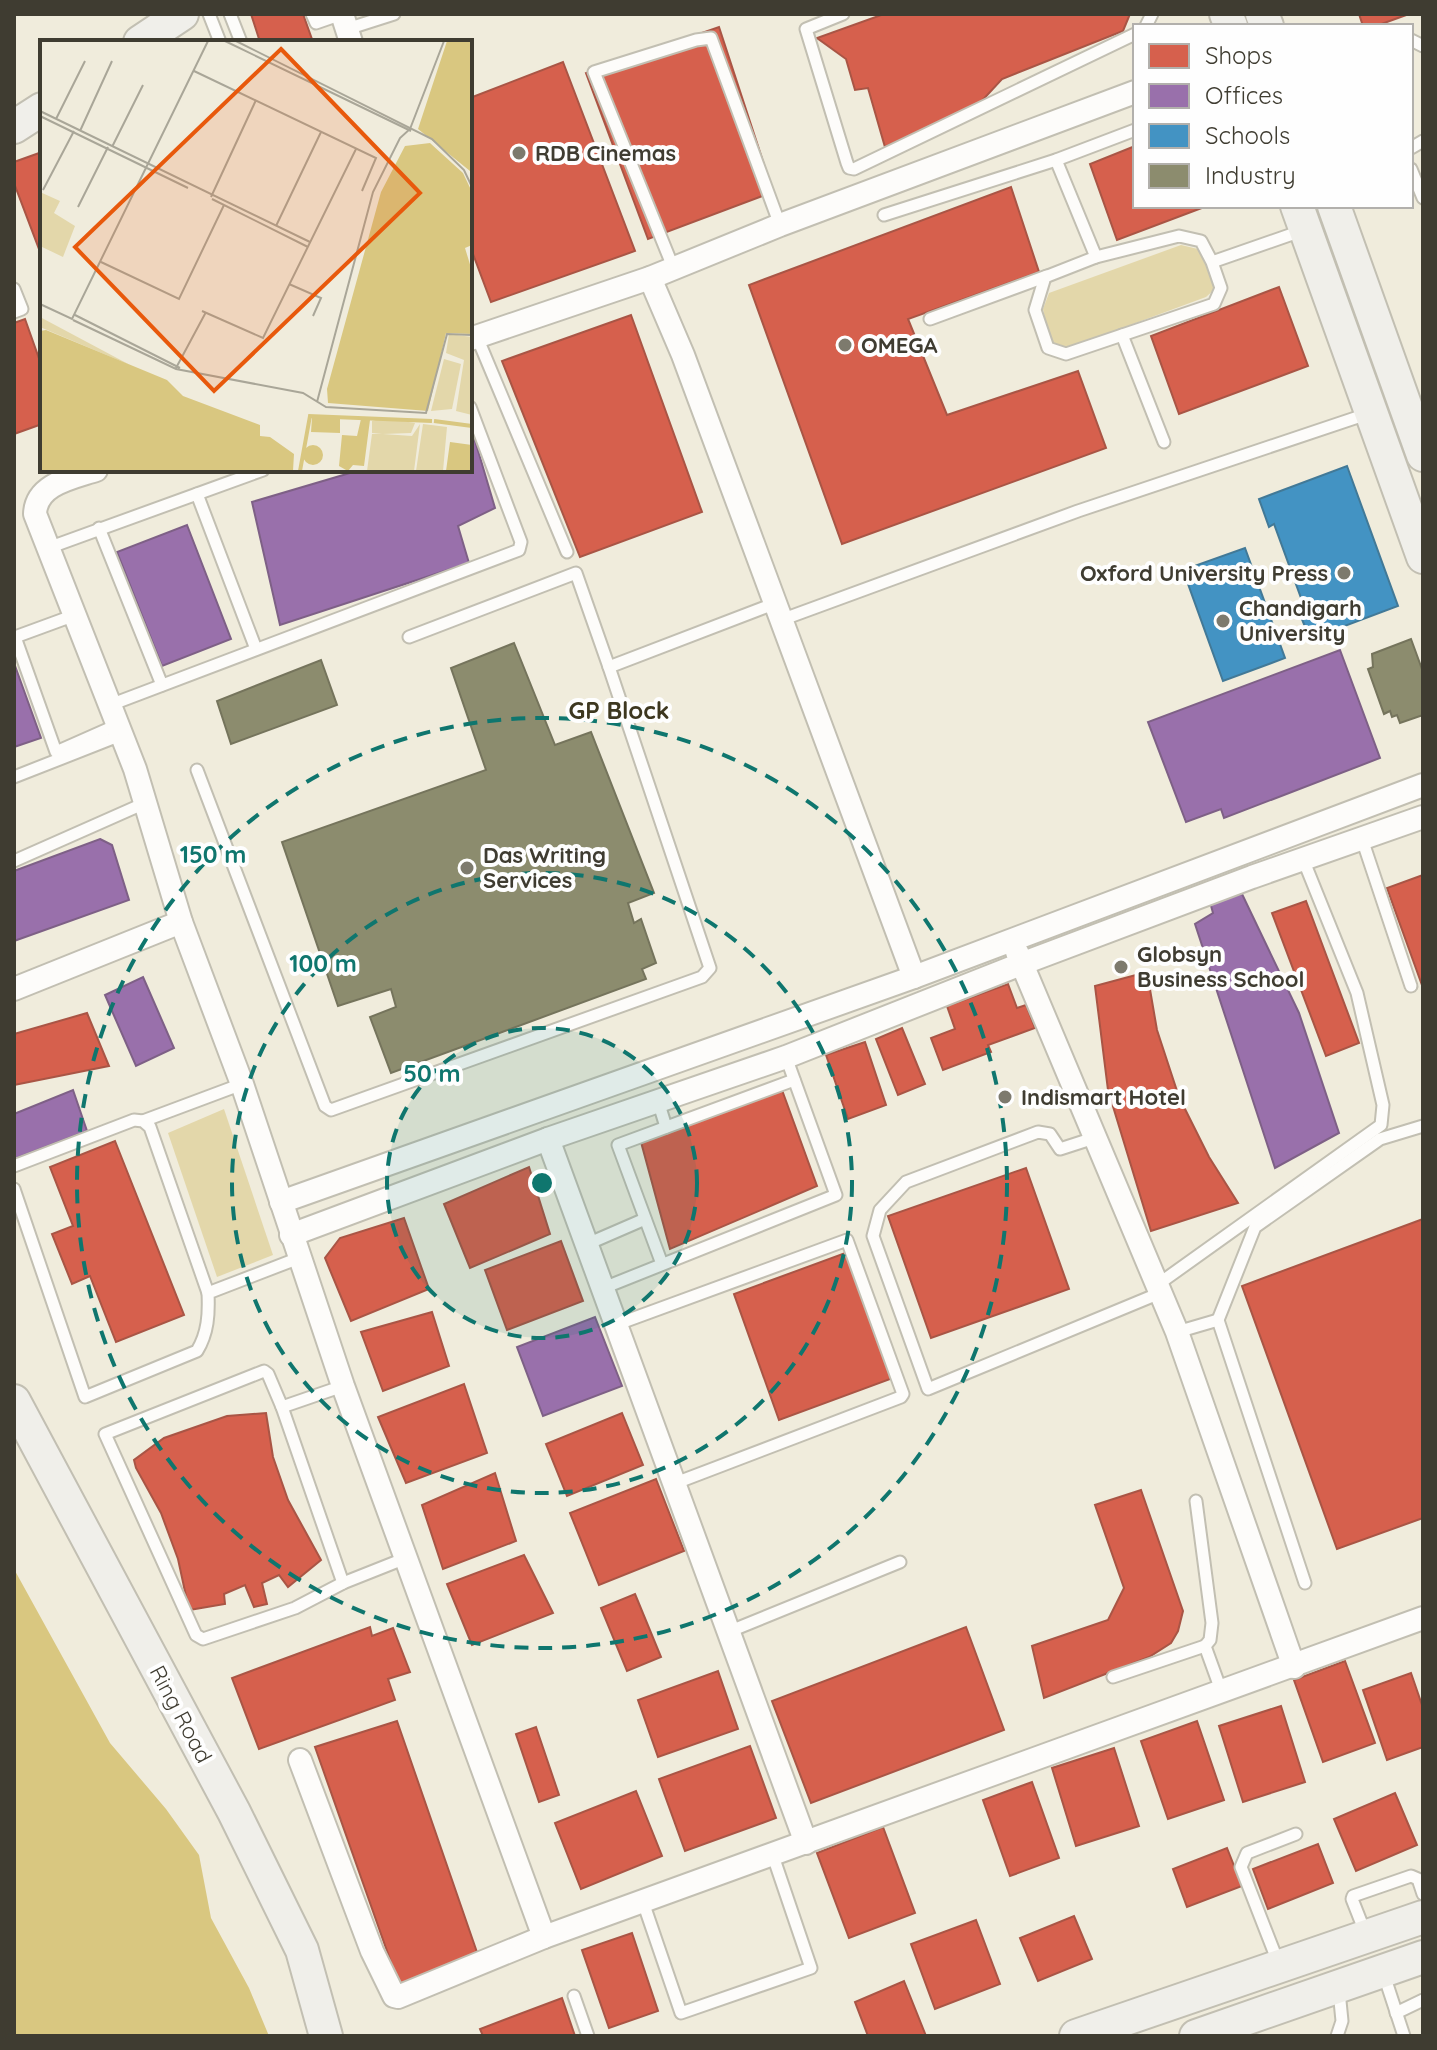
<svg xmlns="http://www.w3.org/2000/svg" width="1437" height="2050" viewBox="0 0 1437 2050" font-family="Quicksand,sans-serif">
	<rect width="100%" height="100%" fill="#f0ecdc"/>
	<g fill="#e3d7aa">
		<path d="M1181,245L1202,250L1217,287L1206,297L1068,348L1050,343L1043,309L1049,293Z"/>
		<path d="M224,1109L273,1255L217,1277L168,1133Z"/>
	</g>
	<path fill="#d9c780" d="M14,1569L110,1743L166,1809L199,1855L211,1918L249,1988L269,2036H14Z"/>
	<g fill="#d6604d" stroke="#a95545" stroke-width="2">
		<path d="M251,14H303L313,42H260Z"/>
		<path d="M884,14H1130L1123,31L1002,79L979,104L885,147L868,88L855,90L846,59L817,38Z"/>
		<path d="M1359,14H1409L1376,26H1363Z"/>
		<path d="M719,27L773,192L648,239L586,73Z"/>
		<path d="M563,62L635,251L491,302L470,246V98Z"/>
		<path d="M1135,146V206H1207L1117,240L1090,164Z"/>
		<path d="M42,152V257L14,183V162Z"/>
		<path d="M1011,187L1039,272L908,319L947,415L1078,371L1106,448L842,544L749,285Z"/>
		<path d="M1279,287L1308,366L1179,414L1151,336Z"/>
		<path d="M631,315L702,512L580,557L502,361Z"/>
		<path d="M25,319L42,367V424L14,434V323Z"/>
		<path d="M1423,875V988L1387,888Z"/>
		<path d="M1306,901L1359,1043L1326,1056L1272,913Z"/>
		<path d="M1147,972L1157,1030L1179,1097L1209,1157L1238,1203L1151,1231L1108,1090L1095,986Z"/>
		<path d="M1008,984L1017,1008L1026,1005L1035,1028L988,1045L991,1052L943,1070L931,1038L955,1029L947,1006Z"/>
		<path d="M87,1013L109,1066L14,1085V1034Z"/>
		<path d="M902,1028L925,1084L898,1095L876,1039Z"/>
		<path d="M865,1042L886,1105L848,1119L826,1055Z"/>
		<path d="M782,1090L817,1186L670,1249L641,1142Z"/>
		<path d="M115,1141L184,1315L116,1342L90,1276L72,1284L52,1234L73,1226L50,1167Z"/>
		<path d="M529,1167L550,1234L470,1268L444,1204Z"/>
		<path d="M1026,1168L1069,1289L931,1338L888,1216Z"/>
		<path d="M404,1218L429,1289L351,1321L325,1258L340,1238Z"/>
		<path d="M1423,1219V1518L1337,1549L1242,1286Z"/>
		<path d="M561,1241L583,1301L507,1330L485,1270Z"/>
		<path d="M848,1252L893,1378L779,1420L734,1294Z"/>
		<path d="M432,1312L449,1366L383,1391L361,1332Z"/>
		<path d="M464,1384L487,1453L406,1483L378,1417Z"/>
		<path d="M266,1413L273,1457L288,1500L321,1560L288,1587L279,1575L262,1583L267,1604L254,1607L245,1585L224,1594L225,1604L189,1610L178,1559L161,1513L136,1468L134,1460L164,1438L227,1416Z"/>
		<path d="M622,1413L643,1465L567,1496L546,1444Z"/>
		<path d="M495,1473L516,1541L443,1569L422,1505Z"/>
		<path d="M656,1479L684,1551L599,1585L570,1513Z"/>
		<path d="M1141,1490L1183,1611L1178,1631L1171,1643L1149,1657L1044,1698L1032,1646L1108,1620L1124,1588L1095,1505Z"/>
		<path d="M524,1555L553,1613L472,1645L447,1584Z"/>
		<path d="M635,1594L661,1657L627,1671L601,1608Z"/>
		<path d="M370,1627L372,1636L393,1628L410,1672L388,1679L395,1700L259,1749L232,1678Z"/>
		<path d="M966,1627L1004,1730L811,1803L772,1701Z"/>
		<path d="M1345,1661L1375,1743L1323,1762L1294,1680Z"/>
		<path d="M718,1671L738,1729L658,1757L638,1700Z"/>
		<path d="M1411,1673L1423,1708V1747L1387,1760L1363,1690Z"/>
		<path d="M1281,1706L1305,1782L1243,1802L1219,1726Z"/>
		<path d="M397,1721L479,1958L399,1985L315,1747Z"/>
		<path d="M1197,1721L1224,1800L1168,1819L1141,1741Z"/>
		<path d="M536,1727L559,1795L539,1802L516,1734Z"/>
		<path d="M750,1746L776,1818L685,1851L659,1779Z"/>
		<path d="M1114,1748L1139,1826L1076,1846L1052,1768Z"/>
		<path d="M1032,1782L1059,1858L1010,1876L983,1800Z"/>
		<path d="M636,1791L662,1856L581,1889L555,1823Z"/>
		<path d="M1395,1793L1417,1845L1356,1871L1334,1819Z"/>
		<path d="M883,1827L915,1913L849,1938L817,1853Z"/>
		<path d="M1318,1844L1333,1883L1268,1909L1253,1869Z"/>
		<path d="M1227,1848L1242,1886L1187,1907L1173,1869Z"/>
		<path d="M1074,1916L1092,1959L1038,1981L1020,1938Z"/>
		<path d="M976,1920L1000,1984L935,2009L911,1944Z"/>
		<path d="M632,1933L658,2011L609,2028L582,1950Z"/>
		<path d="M904,1981L926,2036H868L855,2002Z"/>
		<path d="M562,1998L575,2036H483L480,2029Z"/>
	</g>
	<g fill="#9970ab" stroke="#7e6086" stroke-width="2">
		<path d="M474,437L495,508L458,526L469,563L280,625L252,502L360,470H470V438Z"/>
		<path d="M187,525L231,639L162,666L117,552Z"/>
		<path d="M1340,650L1380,758L1224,818L1221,809L1186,822L1148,722Z"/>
		<path d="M14,663L41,738L14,747Z"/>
		<path d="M100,839L112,845L129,900L14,941V871Z"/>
		<path d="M1242,894L1299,1013L1339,1133L1275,1168L1195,924L1213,913L1210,902Z"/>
		<path d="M143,977L174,1048L136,1066L105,995Z"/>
		<path d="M73,1090L87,1131L14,1159V1114Z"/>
		<path d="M595,1317L622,1386L543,1416L517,1347Z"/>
	</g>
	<g fill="#4393c3" stroke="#427997" stroke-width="2">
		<path d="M1347,466L1398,606L1310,639L1299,612L1305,609L1274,524L1269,527L1259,499Z"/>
		<path d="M1245,548L1285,658L1223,681L1183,570Z"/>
	</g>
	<g fill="#8c8c6e" stroke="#75745c" stroke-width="2">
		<path d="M1411,639L1423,672V715L1400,723L1397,715L1392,717L1390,711L1384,714L1368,669L1373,667L1372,654Z"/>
		<path d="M514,643L555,745L591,732L654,893L628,903L634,923L641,919L656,963L642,969L646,979L391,1073L370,1017L396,1007L391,989L338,1006L282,842L486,770L451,668Z"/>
		<path d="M321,660L337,705L231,744L217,701Z"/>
	</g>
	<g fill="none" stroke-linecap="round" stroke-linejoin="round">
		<g stroke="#c2bfb2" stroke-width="15">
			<g id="lane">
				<path d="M209,14L220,42"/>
				<path d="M230,14L241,42"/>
				<path d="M312,14L316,23L342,14"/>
				<path d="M843,14L806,29L847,163L849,168L854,169L1135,34"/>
				<path d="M1146,26L1152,14"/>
				<path d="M347,29L394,14"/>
				<path d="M1411,40L1423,46"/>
				<path d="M1411,148L1423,141"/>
				<path d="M1056,160L1096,257"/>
				<path d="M1411,169L1423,198"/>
				<path d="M884,215L1056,160L1135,130"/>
				<path d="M1212,262L1201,241L1179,236L1096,257L1045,277L1035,310L1048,348L1066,354L1214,304L1221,288L1212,262L1304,230"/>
				<path d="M673,267L594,72L696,40L711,38L780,225"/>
				<path d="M14,289L22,309L14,312"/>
				<path d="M930,319L1047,276"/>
				<path d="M1122,335L1164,442"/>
				<path d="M477,337L567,552"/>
				<path d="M197,494L256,649"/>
				<path d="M99,528L162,685"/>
				<path d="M48,548L263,470"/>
				<path d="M75,615L15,637L56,752L117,725"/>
				<path d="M781,620L1078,511L1370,413"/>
				<path d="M409,637L576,573L609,667"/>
				<path d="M110,705L519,550L521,542L470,407"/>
				<path d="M197,770L325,1106L331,1110L702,977L710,968L609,667L776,603"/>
				<path d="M14,777L121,735"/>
				<path d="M1362,839L1411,986"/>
				<path d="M14,861L145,803"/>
				<path d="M658,1101L666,1127"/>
				<path d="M143,1121L242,1084"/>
				<path d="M1094,1138L1060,1149L1050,1134L1038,1132L906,1182L880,1210L873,1236L928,1389L1160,1293"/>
				<path d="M14,1166L134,1120L143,1121L150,1127L208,1293"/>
				<path d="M14,1189L85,1397L197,1351C208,1333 209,1314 208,1293L299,1258"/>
				<path d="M585,1245L645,1219"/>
				<path d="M662,1264L618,1145L794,1080"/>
				<path d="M1157,1285L1381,1125L1383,1105L1357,993L1303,859"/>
				<path d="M601,1289L836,1195L786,1057"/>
				<path d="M615,1325L847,1240L903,1394L901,1397L673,1484"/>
				<path d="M1177,1332L1218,1320"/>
				<path d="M282,1407L268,1374L264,1371L105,1434L196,1635L203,1639L295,1608L343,1583L406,1558"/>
				<path d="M1196,1501L1212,1623L1210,1640L1205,1646L1222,1693"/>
				<path d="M343,1583L282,1407L343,1386"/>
				<path d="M1305,1583L1218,1320L1255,1227L1380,1139L1423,1126"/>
				<path d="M728,1632L900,1562"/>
				<path d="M1113,1677L1205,1646"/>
				<path d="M643,1902L681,2013L811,1968L773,1856"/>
				<path d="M1365,1932L1352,1899L1353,1896L1411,1876L1418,1879L1423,1894"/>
				<path d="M1278,1962L1241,1867L1247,1853L1296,1834"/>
				<path d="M1383,1972L1404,2036"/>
				<path d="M574,1996L588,2036"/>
				<path d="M1396,2013L1423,2000"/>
				<path d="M1337,2036L1342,2021L1339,1991"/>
			</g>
		</g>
		<g stroke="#c2bfb2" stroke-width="26">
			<g id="street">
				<path d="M342,14L351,42"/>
				<path d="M650,278L683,355L914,977"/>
				<path d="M470,339L650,278L780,225L1135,92"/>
				<path d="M96,470C72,478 36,484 35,514L135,769L181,922L242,1084L343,1386L544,1937"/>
				<path d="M1017,952L1177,1332L1294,1667"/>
				<path d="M14,989L181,922"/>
				<path d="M548,1139L806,1843"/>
				<path d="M281,1202L914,977L1423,785"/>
				<path d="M291,1235L548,1139L786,1057L1021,964L1252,877L1423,817"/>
				<path d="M300,1760L372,1951L394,1996L398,1997L544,1937L1423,1618"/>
			</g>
		</g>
		<g stroke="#c2bfb2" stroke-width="36">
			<g id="secondary">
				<path d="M1226,14L1231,26"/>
				<path d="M1262,14L1267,26"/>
				<path d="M140,42L182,14"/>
				<path d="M14,127L42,109"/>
				<path d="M1297,206L1423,557"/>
				<path d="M1334,206L1423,455"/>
				<path d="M14,1401L234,1812L302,1950L326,2036"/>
				<path d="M1076,2036L1423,1917"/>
				<path d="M1196,2036L1423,1957"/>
			</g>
		</g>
		<use href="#lane" stroke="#fdfcfa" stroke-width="11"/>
		<use href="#street" stroke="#fdfcfa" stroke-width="22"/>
		<use href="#secondary" stroke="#f0efea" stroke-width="32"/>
	</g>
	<circle cx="542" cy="1183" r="155" fill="#0f766e" fill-opacity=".12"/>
	<g fill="none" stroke="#0f766e" stroke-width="4" stroke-dasharray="14 10">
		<circle cx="542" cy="1183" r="155"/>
		<circle cx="542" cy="1183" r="310"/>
		<circle cx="542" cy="1183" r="465"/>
	</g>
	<g fill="#7d7a6d" stroke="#fefefe" stroke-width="3">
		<circle cx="519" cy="153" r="8"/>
		<circle cx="845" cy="345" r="8"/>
		<circle cx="1344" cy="573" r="8"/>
		<circle cx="1223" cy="621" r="8"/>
		<circle cx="467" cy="868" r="8"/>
		<circle cx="1121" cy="967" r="8"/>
		<circle cx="1005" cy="1097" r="8"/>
	</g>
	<g text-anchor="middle" stroke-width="8" stroke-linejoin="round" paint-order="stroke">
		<g font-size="22" font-weight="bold" fill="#3f3c31" stroke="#fefefe" text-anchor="start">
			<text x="535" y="161">RDB Cinemas</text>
			<text x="861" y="353">OMEGA</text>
			<text x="1328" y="581" text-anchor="end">Oxford University Press</text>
			<text x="1239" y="616">Chandigarh<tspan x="1239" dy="25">University</tspan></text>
			<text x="483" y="863">Das Writing<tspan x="483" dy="25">Services</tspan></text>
			<text x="1137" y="962">Globsyn<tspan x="1137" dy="25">Business School</tspan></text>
			<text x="1021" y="1105">Indismart Hotel</text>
		</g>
		<g font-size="22" fill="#3f3c31" stroke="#fefefe">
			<text transform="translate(181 1714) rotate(62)" y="8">Ring Road</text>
		</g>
		<g font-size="24" font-weight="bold" fill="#3d371f" stroke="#fefefe">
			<text x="619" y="719">GP Block</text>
		</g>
	</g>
	<g transform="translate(40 40)">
		<rect width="432" height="432" fill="#f0ecdc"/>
		<path d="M0,152L20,161L14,173L35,186L23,217L0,206ZM0,277L90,325L0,287ZM409,294L432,297V375L416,371L424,320L406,313ZM404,319L421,324L412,369L391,371ZM343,378L375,383L371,393L343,394L372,396L380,384L374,431H327L332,394L342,393H332V381ZM383,384L407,387L403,431H376Z" fill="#e3d7aa"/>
		<path d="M407,1H432L430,131L378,89ZM390,103L423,133L432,152V205L425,208L432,231V294L406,293L388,371L288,363L287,349L341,152L365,106ZM6,290L127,340L143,356L220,385V396L230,397L254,414L253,431H0V291ZM272,378H300V393L271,392ZM321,379L330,380L324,426L313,425L308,431H287L306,430L299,426L302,395L317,396ZM410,402L432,405V431H406ZM263 415a10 10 0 1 1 20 0a10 10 0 1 1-20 0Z" fill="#d9c780"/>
		<path fill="none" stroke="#d9c780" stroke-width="4" d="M394,381L432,386M260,431L270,376L392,381"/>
		<path fill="none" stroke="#a9a698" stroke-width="2" d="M185,1L371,91M196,1L392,99L424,130L432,147M154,31L336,118L322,151M0,71L270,202M0,76L148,148M16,79L45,21M40,91L72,21M72,107L103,45M3,150L34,91M171,157L216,60M172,159L268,207M38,167L68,107M236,186L281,92M61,222L139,259L184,165M249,244L281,258L273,276M0,264L32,279L168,1M162,271L223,298L316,109M35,275L140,328M33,280L136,329L263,353L286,367L386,373L407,294L432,295M136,328L166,272M277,362L333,152L360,98L370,89L404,1"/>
		<path fill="#e8590c" fill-opacity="0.15" stroke="#e8590c" stroke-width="4" d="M241,9L380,153L174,351L35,207Z"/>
		<rect width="432" height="432" fill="none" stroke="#3f3c31" stroke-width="4"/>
	</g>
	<circle cx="542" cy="1183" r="12" fill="#0f766e" stroke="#fefefe" stroke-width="4"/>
	<g font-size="24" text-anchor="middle" font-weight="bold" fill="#0f766e" stroke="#fefefe" stroke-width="8" stroke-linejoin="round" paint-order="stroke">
		<text x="213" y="863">150 m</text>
		<text x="323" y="972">100 m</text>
		<text x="432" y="1082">50 m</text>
	</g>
	<rect width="1437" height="2050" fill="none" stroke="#3f3c31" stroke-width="32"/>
	<rect x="1133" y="24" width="280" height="184" fill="#fefefe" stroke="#b2b0ac" stroke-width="2"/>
	<rect x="1149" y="44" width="40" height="24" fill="#d6604d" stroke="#b2b0ac" stroke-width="2"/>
	<text x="1205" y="64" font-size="24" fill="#3f3c31">Shops</text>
	<rect x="1149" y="84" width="40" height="24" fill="#9970ab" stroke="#b2b0ac" stroke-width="2"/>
	<text x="1205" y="104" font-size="24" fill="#3f3c31">Offices</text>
	<rect x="1149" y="124" width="40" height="24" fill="#4393c3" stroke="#b2b0ac" stroke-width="2"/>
	<text x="1205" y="144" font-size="24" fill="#3f3c31">Schools</text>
	<rect x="1149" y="164" width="40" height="24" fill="#8c8c6e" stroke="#b2b0ac" stroke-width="2"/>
	<text x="1205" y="184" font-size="24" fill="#3f3c31">Industry</text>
</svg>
